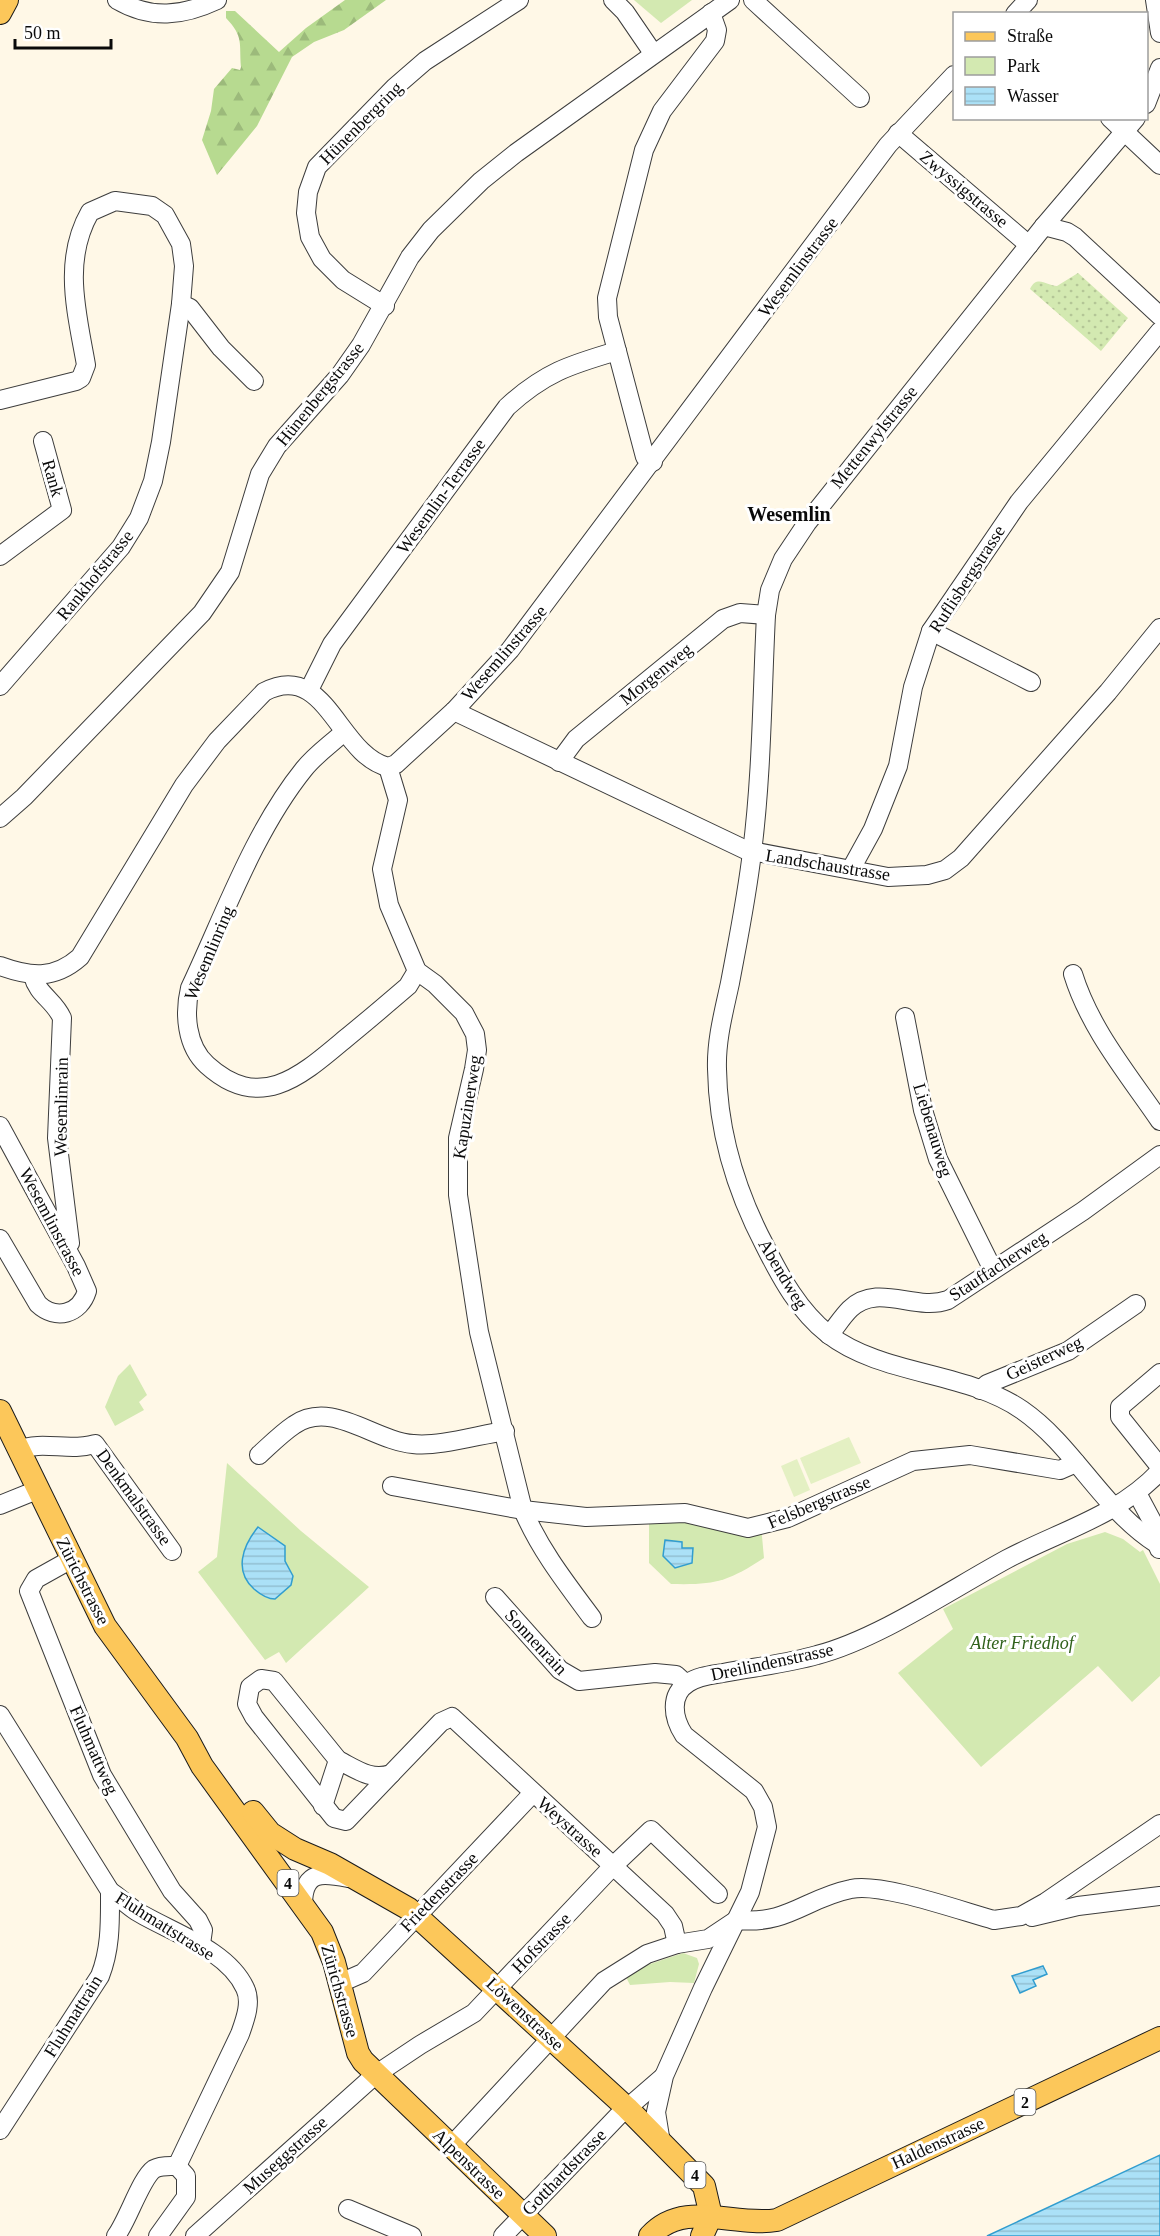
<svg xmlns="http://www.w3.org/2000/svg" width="1160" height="2236" viewBox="0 0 1160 2236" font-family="Georgia,serif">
	<defs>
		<pattern id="grass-dots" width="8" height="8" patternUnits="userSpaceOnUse" patternTransform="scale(1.5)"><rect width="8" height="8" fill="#d3e9b1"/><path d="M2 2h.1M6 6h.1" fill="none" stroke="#b4c697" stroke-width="1.8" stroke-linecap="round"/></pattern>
		<pattern id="forest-firs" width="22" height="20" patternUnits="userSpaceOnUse" patternTransform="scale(1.5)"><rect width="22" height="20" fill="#b7da90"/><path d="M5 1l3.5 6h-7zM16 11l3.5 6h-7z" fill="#9cba7b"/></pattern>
		<pattern id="water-rules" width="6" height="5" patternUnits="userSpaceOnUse" patternTransform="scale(1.5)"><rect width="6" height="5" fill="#abe1f7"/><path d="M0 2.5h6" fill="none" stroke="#92c0d2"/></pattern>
	</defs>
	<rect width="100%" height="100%" fill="#fff8e7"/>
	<path fill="url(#grass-dots)" d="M1078,273L1128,318L1101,351L1030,289C1037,274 1047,286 1057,286Z"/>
	<path fill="url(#forest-firs)" d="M345,0H386L344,30L314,42L292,57L257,126L217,175L202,140L211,111L214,89L232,68L240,70L241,67C239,43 244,37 226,18V11H235L279,52L306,28Z"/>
	<g fill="#d3e9b1">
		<path d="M634,0H692L661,23Z"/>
		<path d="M130,1364L147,1395L139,1402L144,1410L115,1426L105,1407L118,1376Z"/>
		<path d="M227,1463L301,1531L369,1587L286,1663L279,1652L265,1660L198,1572L217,1557Z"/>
		<path d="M649,1515L761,1526L764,1558C727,1582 715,1585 671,1584L649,1563Z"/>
		<path d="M1105,1532L1123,1539L1140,1552L1143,1550L1160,1584V1676L1132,1702L1098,1666L981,1767L898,1673L953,1629L943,1609L1067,1544Z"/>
		<path d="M683,1953L697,1958L699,1964L694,1983L670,1982L630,1985L626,1977L644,1966Z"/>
	</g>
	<g fill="#e4f0c3">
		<path d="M849,1437L861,1463L811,1484L800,1458Z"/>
		<path d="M797,1459L810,1490L794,1497L781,1466Z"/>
	</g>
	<g fill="url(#water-rules)" stroke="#319dcf" stroke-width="1.5">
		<path d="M258,1527L285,1546V1561L293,1576L291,1585L275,1599C267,1599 261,1595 254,1589C234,1571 242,1547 258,1527Z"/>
		<path d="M665,1540L682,1542V1548H693L692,1563L675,1568L663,1556Z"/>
		<path d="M1043,1966L1047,1974L1033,1980L1036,1986L1020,1993L1012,1976Z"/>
		<path d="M1160,2155V2236H987Z"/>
	</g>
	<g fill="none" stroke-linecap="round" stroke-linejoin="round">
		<g stroke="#3d3d3d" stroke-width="20">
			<g id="minor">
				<path d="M117,0C151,20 183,16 217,0"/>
				<path d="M613,0L625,12L653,53"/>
				<path d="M753,0L860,98"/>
				<path d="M1155,0L1160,33"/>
				<path d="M1015,14L1028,0"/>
				<path d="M1146,104L1160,68"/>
				<path d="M1110,118L1160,165"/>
				<path d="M1136,118L1044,226L807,523L783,559L770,590L766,615C762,694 762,774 752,852C747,896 738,940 730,983C724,1011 716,1040 717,1069C718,1131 736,1191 765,1246C781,1278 799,1311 828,1334C882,1376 966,1371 1022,1410C1074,1446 1102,1509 1157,1544"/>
				<path d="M898,133L1029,245"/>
				<path d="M1044,226L1067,232L1075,237L1160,316"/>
				<path d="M181,304L190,308L221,348L254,381"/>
				<path d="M385,306L343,280L322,259L310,237L306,213L308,192L317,167L395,87L425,61L519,0"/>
				<path d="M0,400L76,381L81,378L86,365C77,313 62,261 90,212L115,201L152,206L165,215L181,244L184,266L181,304L161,442L153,481L139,518L121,547L0,686"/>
				<path d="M653,462L645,457L608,317L607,298L644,150L662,111L715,41L717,30L711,13"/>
				<path d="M0,556L62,510L43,441"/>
				<path d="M931,631L1031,682"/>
				<path d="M309,690L332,644L507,407C544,373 569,365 617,351"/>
				<path d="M454,711L746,850L888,877L927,875L945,870L961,858L1108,692L1160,628"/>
				<path d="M344,732C331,744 315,755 304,769C254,831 224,916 190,988C184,1013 186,1046 207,1065C260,1113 301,1076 345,1039C366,1022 387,1004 408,986L417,971"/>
				<path d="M559,762L576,739L723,619L740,613L766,615"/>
				<path d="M388,767L398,800L382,869L389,905L417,971L435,984L464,1013L475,1034L477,1050L474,1069L458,1138V1195L479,1332L523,1510C540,1550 566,1583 592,1618"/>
				<path d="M0,818L24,797L202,613L230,572L260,474L277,446L340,375L361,345L410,257L431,230L481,181L516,153L730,0"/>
				<path d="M851,869L873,829L898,766L913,687L931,631L1019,502L1160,331"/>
				<path d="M0,966C30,977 54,980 80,957L184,785L217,741L264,692C326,659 338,755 388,767L396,764L454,711L510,650L888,145L954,75"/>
				<path d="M1073,974C1090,1029 1128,1074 1160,1121"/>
				<path d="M33,976C38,995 54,1000 62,1018L57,1138L70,1243L67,1245"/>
				<path d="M905,1017L923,1110L938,1159L993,1270"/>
				<path d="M0,1126L76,1266L87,1291C80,1314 56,1321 38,1304L0,1239"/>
				<path d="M829,1335C836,1327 842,1317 850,1309C878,1282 915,1312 948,1300L1083,1211L1160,1155"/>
				<path d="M1160,1373L1120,1407V1417L1160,1467"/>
				<path d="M980,1390L987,1384L1068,1351L1136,1304"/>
				<path d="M18,1450C43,1440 69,1452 95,1444L172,1551"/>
				<path d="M259,1455C270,1445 282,1433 294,1425C331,1399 374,1441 413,1444C439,1447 478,1435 505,1431"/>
				<path d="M392,1486L523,1510L586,1517L685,1513L748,1528L788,1518L913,1461L970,1455L1060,1470L1076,1463"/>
				<path d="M1137,1493L1152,1521L1159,1549"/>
				<path d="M0,1505L37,1490"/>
				<path d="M70,1560L36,1579L29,1591L102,1775L172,1891L198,1920L203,1930L201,1944"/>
				<path d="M495,1597L560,1670L579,1681L655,1673L676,1675L686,1684"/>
				<path d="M0,1715L110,1891C119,1897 127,1905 136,1911C170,1932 227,1949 245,1988C252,2002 245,2020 240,2034L177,2166"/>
				<path d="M338,1760L274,1681L261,1679L250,1687L247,1704L254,1717L334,1818L346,1821L391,1774"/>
				<path d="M323,1806L338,1760C356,1769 371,1781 391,1774L441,1722L452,1717L665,1914L673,1926L677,1944"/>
				<path d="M303,1903C304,1870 323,1873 348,1878"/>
				<path d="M1032,1917L1078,1906L1160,1896"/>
				<path d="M737,1920C788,1925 806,1898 851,1889C880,1882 961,1911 994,1920L1021,1916L1046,1902L1160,1824"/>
				<path d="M340,1983L363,1973L533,1793"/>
				<path d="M0,2130L100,1976C111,1948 110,1921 110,1891"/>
				<path d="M661,2143L656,2112L664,2076L703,1988L750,1892L767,1827L763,1807L754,1791L684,1735C673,1718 669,1695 688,1683C698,1676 711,1675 723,1673C754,1667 786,1664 817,1655C878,1639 950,1590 1007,1559C1060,1531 1118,1516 1160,1471"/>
				<path d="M452,2145L604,1981L647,1954L677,1944L708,1939L735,1921"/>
				<path d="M348,2209L412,2236"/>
				<path d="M116,2236C128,2220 141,2178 154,2169C161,2165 170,2166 177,2166"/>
				<path d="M158,2236L186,2197V2176L177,2166"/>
				<path d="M195,2236L375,2075L420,2045L474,2013L613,1866L651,1830L718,1894"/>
				<path d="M503,2236L618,2116L663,2077"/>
			</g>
		</g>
		<g stroke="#1b1b1b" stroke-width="24">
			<g id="major">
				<path d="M0,13L7,0"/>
				<path d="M0,1411L105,1626L187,1738L202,1766L322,1932L334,1962L358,2053L363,2061L545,2236"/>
				<path d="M253,1812L270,1833L295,1849L330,1864L409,1909L627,2108L704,2186L711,2216L702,2236"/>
				<path d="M650,2236C684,2199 733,2227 777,2220L1160,2038"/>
			</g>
		</g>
		<use href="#minor" stroke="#fff" stroke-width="18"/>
		<use href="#major" stroke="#fcc75a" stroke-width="22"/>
	</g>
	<g text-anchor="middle" stroke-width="6" stroke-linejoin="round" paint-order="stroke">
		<g fill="#fff" stroke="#545454" stroke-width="1.5">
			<rect x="277.5" y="1870" width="21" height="26" rx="4.5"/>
			<rect x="1014.5" y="2089" width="21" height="26" rx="4.5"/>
			<rect x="684.5" y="2162" width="21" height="26" rx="4.5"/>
		</g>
		<g font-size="16" font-weight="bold" fill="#0a0a0a">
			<text x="288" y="1889">4</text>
			<text x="1025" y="2108">2</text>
			<text x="695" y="2181">4</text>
		</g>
		<g font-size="18" fill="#0a0a0a" stroke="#fff">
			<text transform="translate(361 123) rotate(-45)" y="6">Hünenbergring</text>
			<text transform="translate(964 189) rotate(40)" y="6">Zwyssigstrasse</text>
			<text transform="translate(798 267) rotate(-53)" y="6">Wesemlinstrasse</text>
			<text transform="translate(320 394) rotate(-51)" y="6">Hünenbergstrasse</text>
			<text transform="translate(874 437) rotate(-51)" y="6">Mettenwylstrasse</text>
			<text transform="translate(53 478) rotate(74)" y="6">Rank</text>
			<text transform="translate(441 496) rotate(-54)" y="6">Wesemlin-Terrasse</text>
			<text transform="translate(95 575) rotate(-51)" y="6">Rankhofstrasse</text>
			<text transform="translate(967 579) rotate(-57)" y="6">Ruflisbergstrasse</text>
			<text transform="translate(504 653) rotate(-49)" y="6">Wesemlinstrasse</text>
			<text transform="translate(656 674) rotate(-39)" y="6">Morgenweg</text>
			<text transform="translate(828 865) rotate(9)" y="6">Landschaustrasse</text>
			<text transform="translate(209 953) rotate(-67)" y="6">Wesemlinring</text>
			<text transform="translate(61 1107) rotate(-89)" y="6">Wesemlinrain</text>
			<text transform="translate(467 1107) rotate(-81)" y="6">Kapuzinerweg</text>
			<text transform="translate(933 1130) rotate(73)" y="6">Liebenauweg</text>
			<text transform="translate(52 1222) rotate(62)" y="6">Wesemlinstrasse</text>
			<text transform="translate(998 1266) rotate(-33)" y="6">Stauffacherweg</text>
			<text transform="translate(783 1274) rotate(59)" y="6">Abendweg</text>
			<text transform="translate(1044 1358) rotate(-25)" y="6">Geisterweg</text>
			<text transform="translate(134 1497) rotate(54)" y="6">Denkmalstrasse</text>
			<text transform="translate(819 1502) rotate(-23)" y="6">Felsbergstrasse</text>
			<text transform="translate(83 1581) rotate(63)" y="6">Zürichstrasse</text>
			<text transform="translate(536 1642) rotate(47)" y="6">Sonnenrain</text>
			<text transform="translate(772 1662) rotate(-12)" y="6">Dreilindenstrasse</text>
			<text transform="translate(94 1750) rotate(66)" y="6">Fluhmattweg</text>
			<text transform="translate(570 1827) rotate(42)" y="6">Weystrasse</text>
			<text transform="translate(439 1892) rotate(-46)" y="6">Friedenstrasse</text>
			<text transform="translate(165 1926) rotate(32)" y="6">Fluhmattstrasse</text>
			<text transform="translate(541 1943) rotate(-46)" y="6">Hofstrasse</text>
			<text transform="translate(340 1991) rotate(74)" y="6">Zürichstrasse</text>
			<text transform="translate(525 2014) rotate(43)" y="6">Löwenstrasse</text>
			<text transform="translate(73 2016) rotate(-58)" y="6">Fluhmattrain</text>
			<text transform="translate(938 2143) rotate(-25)" y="6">Haldenstrasse</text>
			<text transform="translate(285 2155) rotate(-42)" y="6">Museggstrasse</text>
			<text transform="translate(469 2164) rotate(44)" y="6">Alpenstrasse</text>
			<text transform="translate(564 2172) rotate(-46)" y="6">Gotthardstrasse</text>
		</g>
		<g font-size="18" font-style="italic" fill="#2f611a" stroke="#fff">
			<text x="1022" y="1649">Alter Friedhof</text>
		</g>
		<g font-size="20" font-weight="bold" fill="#0a0a0a" stroke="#fff">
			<text x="789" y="521">Wesemlin</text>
		</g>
	</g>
	<rect x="953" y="12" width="195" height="108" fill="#ffffff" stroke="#9d9d9d" stroke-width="1.5"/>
	<rect x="965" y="32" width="30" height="9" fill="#fcc75a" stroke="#9d9d9d" stroke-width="1.5"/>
	<text x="1007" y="42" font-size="18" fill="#0a0a0a">Straße</text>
	<rect x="965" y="57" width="30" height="18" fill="#d3e9b1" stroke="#9d9d9d" stroke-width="1.5"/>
	<text x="1007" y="72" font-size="18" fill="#0a0a0a">Park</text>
	<rect x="965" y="87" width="30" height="18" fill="url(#water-rules)" stroke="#9d9d9d" stroke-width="1.5"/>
	<text x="1007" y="102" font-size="18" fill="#0a0a0a">Wasser</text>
	<path d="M15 39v9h96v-9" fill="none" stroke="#0a0a0a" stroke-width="3"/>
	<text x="24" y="39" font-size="18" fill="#0a0a0a" stroke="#ffffff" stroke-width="4.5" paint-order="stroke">50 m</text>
</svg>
